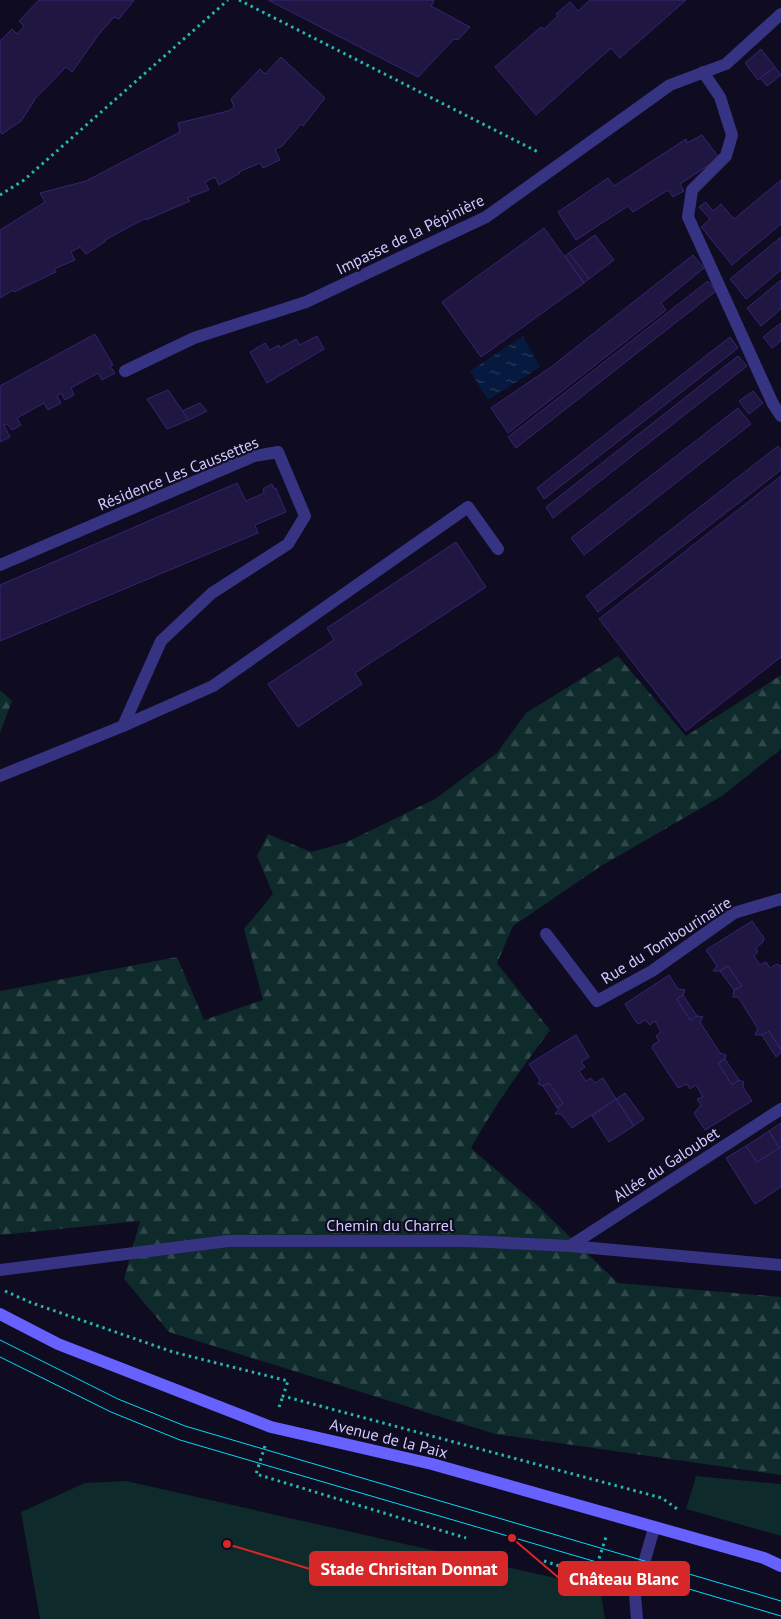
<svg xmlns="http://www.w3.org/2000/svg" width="781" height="1619" viewBox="0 0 781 1619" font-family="'PT Sans',sans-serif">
	<defs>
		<pattern id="forest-firs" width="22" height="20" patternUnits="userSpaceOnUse" patternTransform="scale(1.25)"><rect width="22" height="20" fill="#0e2a2a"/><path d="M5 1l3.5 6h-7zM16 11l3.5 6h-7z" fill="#30484a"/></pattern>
		<pattern id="water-ripples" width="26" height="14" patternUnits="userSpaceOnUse" patternTransform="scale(1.25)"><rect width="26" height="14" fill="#061a3f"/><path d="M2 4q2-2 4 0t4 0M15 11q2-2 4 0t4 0" fill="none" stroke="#293a5c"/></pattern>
	</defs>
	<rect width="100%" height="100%" fill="#0f0b20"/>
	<g fill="url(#forest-firs)">
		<path d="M618,656L686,736L781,675V749L722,796L601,866L513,926L497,963L550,1030C522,1068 494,1106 471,1148L537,1205L618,1283L781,1297V1475L495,1434L169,1332L124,1279L140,1221L0,1235V991L177,957L204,1020L263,1000L244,929L273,894L257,856L268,834L311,852L347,842L435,799L497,753L526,713Z"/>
		<path d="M0,690L12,701L0,733Z"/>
	</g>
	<g fill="#0e2a2a">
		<path d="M696,1476L781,1484V1536L686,1509Z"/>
		<path d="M126,1481L600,1588L605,1619H40L21,1512L85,1483Z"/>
	</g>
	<path fill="url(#water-ripples)" d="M523,336L540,367L488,400L470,371Z"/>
	<g fill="#1f1642" stroke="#352670">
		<path d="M39,0H134L119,19L114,17L99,34L72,72L66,67L34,100V101L21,121L2,134L0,132V41L12,29L17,34L24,26L19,21Z"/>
		<path d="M268,0H432L434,1L431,6L470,27L458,40L454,39L418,77Z"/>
		<path d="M590,0H686L620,58L611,48L536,115L495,67L541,27L544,29L558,16L556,14L570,2L578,11Z"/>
		<path d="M761,49L775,67L758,80L745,63Z"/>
		<path d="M281,57L325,98L303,126L301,124L282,146L275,149L280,160L263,168L260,163L239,172L240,173L219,185L215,177L205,182L209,190L187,198L190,201L146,220V218L105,240L106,241L86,254L80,247L71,252L75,260L54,269L56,272L14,292L13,290L0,298V230L45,202L40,193L86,181L180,132L178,123L228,111L234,107L231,99L260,69L265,74Z"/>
		<path d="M775,67L781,75L767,86L760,78Z"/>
		<path d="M702,135L719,158L680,184L684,191L673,197L668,190L633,212L628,206L576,240L558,212L608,178L614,186L686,139L687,143Z"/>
		<path d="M781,180V224L732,265L701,227L710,219L699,207L706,202L713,211L721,204L734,219Z"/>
		<path d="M544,228L584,283L481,357L442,302Z"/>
		<path d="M595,235L614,260L589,279L569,253Z"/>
		<path d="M781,237V270L746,299L730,279Z"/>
		<path d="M569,253L589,279L584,283L565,256Z"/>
		<path d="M693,255L704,268L661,303L666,310L508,433L491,408L551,367Z"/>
		<path d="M781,280V309L761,326L747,308Z"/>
		<path d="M708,281L716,291L516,448L508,437Z"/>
		<path d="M781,323V341L772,348L763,337Z"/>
		<path d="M95,334L113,365L110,366L115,373L102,380L98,373L71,388L74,395L65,400L61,393L57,396L61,403L48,410L44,403L17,418L21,425L12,430L7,424L4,425L10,437L0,442V386Z"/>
		<path d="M317,336L324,349L267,383L250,352L265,343L270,350L279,345L280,348L296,339L300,345Z"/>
		<path d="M730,337L738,348L544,499L537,488Z"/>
		<path d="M738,356L747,366L553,518L546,507Z"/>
		<path d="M168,390L189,420L167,429L147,399Z"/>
		<path d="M753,391L763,403L749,414L739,401Z"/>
		<path d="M200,403L207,411L189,420L182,411Z"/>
		<path d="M738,408L751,424L584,555L571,538Z"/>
		<path d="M778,446L781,450V470L598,612L586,596Z"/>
		<path d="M781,476V657L686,731L599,619Z"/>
		<path d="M237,483L246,501L264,493L263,489L272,484L274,489L276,488L286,512L255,525L258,533L0,641V585Z"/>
		<path d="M456,542L486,587L355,673L362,684L298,727L268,684L334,640L327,628Z"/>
		<path d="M752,921L764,938L763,942L756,948L758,952L754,956L760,965L766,962L770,968L777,964L781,966V1050L769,1031L762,1035H755L758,1029L738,997H733L734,990L742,986L728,966L720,971H713L717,966L706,950Z"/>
		<path d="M728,966L742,986L734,990L720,971Z"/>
		<path d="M669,975L678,989L685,990L683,995L677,999L690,1020L697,1016L703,1017L700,1022L720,1053L726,1055L725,1059L718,1063L732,1085L739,1080L744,1082L743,1087L752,1101L705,1130L694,1113L701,1105L697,1099L703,1097L696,1085L690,1089L687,1084L678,1088L652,1048L653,1045L659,1041L656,1036L661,1032L655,1021L650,1025L645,1020L639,1024L636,1022L625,1004Z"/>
		<path d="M683,995L697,1016L690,1020L677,999Z"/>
		<path d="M769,1031L781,1050V1053L776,1057L762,1035Z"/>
		<path d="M576,1035L589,1057L581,1062L585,1067L579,1071L586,1081L591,1078L595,1083L603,1078L616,1099L572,1128L561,1114H555L559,1109L557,1108L563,1103L549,1083L543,1086L538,1084L540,1080L529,1064Z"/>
		<path d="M725,1059L739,1080L732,1085L718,1063Z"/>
		<path d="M549,1083L563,1103L557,1108L543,1086Z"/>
		<path d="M625,1093L644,1119L634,1126L616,1099Z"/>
		<path d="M616,1099L634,1126L609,1142L592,1116Z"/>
		<path d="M781,1123V1187L755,1204L726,1158L746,1146L757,1162L779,1148L769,1131Z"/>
		<path d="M769,1131L779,1148L757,1162L746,1146Z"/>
	</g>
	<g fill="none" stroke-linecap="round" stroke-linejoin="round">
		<g stroke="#25b8b0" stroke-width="3" stroke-dasharray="2.5 4" stroke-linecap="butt">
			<path d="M239,0L540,153"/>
			<path d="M0,195L24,180L228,0"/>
			<path d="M5,1291L32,1303L173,1352L288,1381L283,1396L662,1498L680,1511"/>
			<path d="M279,1407L283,1396"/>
			<path d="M265,1446L256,1474L466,1538"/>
			<path d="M544,1561L593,1577L616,1587"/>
			<path d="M593,1577L607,1534"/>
		</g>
		<g stroke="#363383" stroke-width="12">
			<path d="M703,72L720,97L732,135L726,156L692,190L688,217L773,404L781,416"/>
			<path d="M546,934L597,1001L652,971L734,913L781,899"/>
			<path d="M570,1246L781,1109"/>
		</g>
		<g stroke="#363383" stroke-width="12">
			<path d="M125,371L194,338L306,302L486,217L670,85L726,64L781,14"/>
			<path d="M0,565L254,456L278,452L305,516L288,544L212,593L161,641L123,726L0,776"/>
			<path d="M123,726L213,686L468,507L498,549"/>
			<path d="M0,1270L228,1241H467L570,1246L781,1265"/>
			<path d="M637,1619L635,1595L654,1528"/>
		</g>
		<path stroke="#6661ff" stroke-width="12" d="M0,1314L58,1344L271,1427L432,1464L764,1558L781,1566"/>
		<g stroke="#00dbf5" stroke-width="1">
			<path d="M0,1340L118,1399L185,1426L781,1601"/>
			<path d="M0,1357L111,1412L180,1440L781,1616"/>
		</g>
	</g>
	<g text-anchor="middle" stroke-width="4.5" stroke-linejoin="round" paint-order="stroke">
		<g font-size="16" fill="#d1caff" stroke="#0f0b20">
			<text transform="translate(410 234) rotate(-26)" y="6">Impasse de la Pépinière</text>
			<text transform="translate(178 473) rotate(-22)" y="6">Résidence Les Caussettes</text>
			<text transform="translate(666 940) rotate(-32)" y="6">Rue du Tombourinaire</text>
			<text transform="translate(666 1164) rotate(-33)" y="6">Allée du Galoubet</text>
			<text x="390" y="1231">Chemin du Charrel</text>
			<text transform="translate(389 1438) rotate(14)" y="6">Avenue de la Paix</text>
		</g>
	</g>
	<path fill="none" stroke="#d62828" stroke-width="2" d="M227 1544L310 1569M512 1538L559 1578"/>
	<g fill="#d62828" stroke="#0f0b20" stroke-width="2">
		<circle cx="227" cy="1544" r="5"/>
		<circle cx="512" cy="1538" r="5"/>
	</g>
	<g fill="#d62828" stroke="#d62828" stroke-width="2">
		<rect x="310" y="1552" width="197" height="33" rx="5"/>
		<rect x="559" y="1562" width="130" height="33" rx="5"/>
	</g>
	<g font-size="18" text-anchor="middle" font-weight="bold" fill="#fff">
		<text x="409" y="1575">Stade Chrisitan Donnat</text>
		<text x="624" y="1585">Château Blanc</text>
	</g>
</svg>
